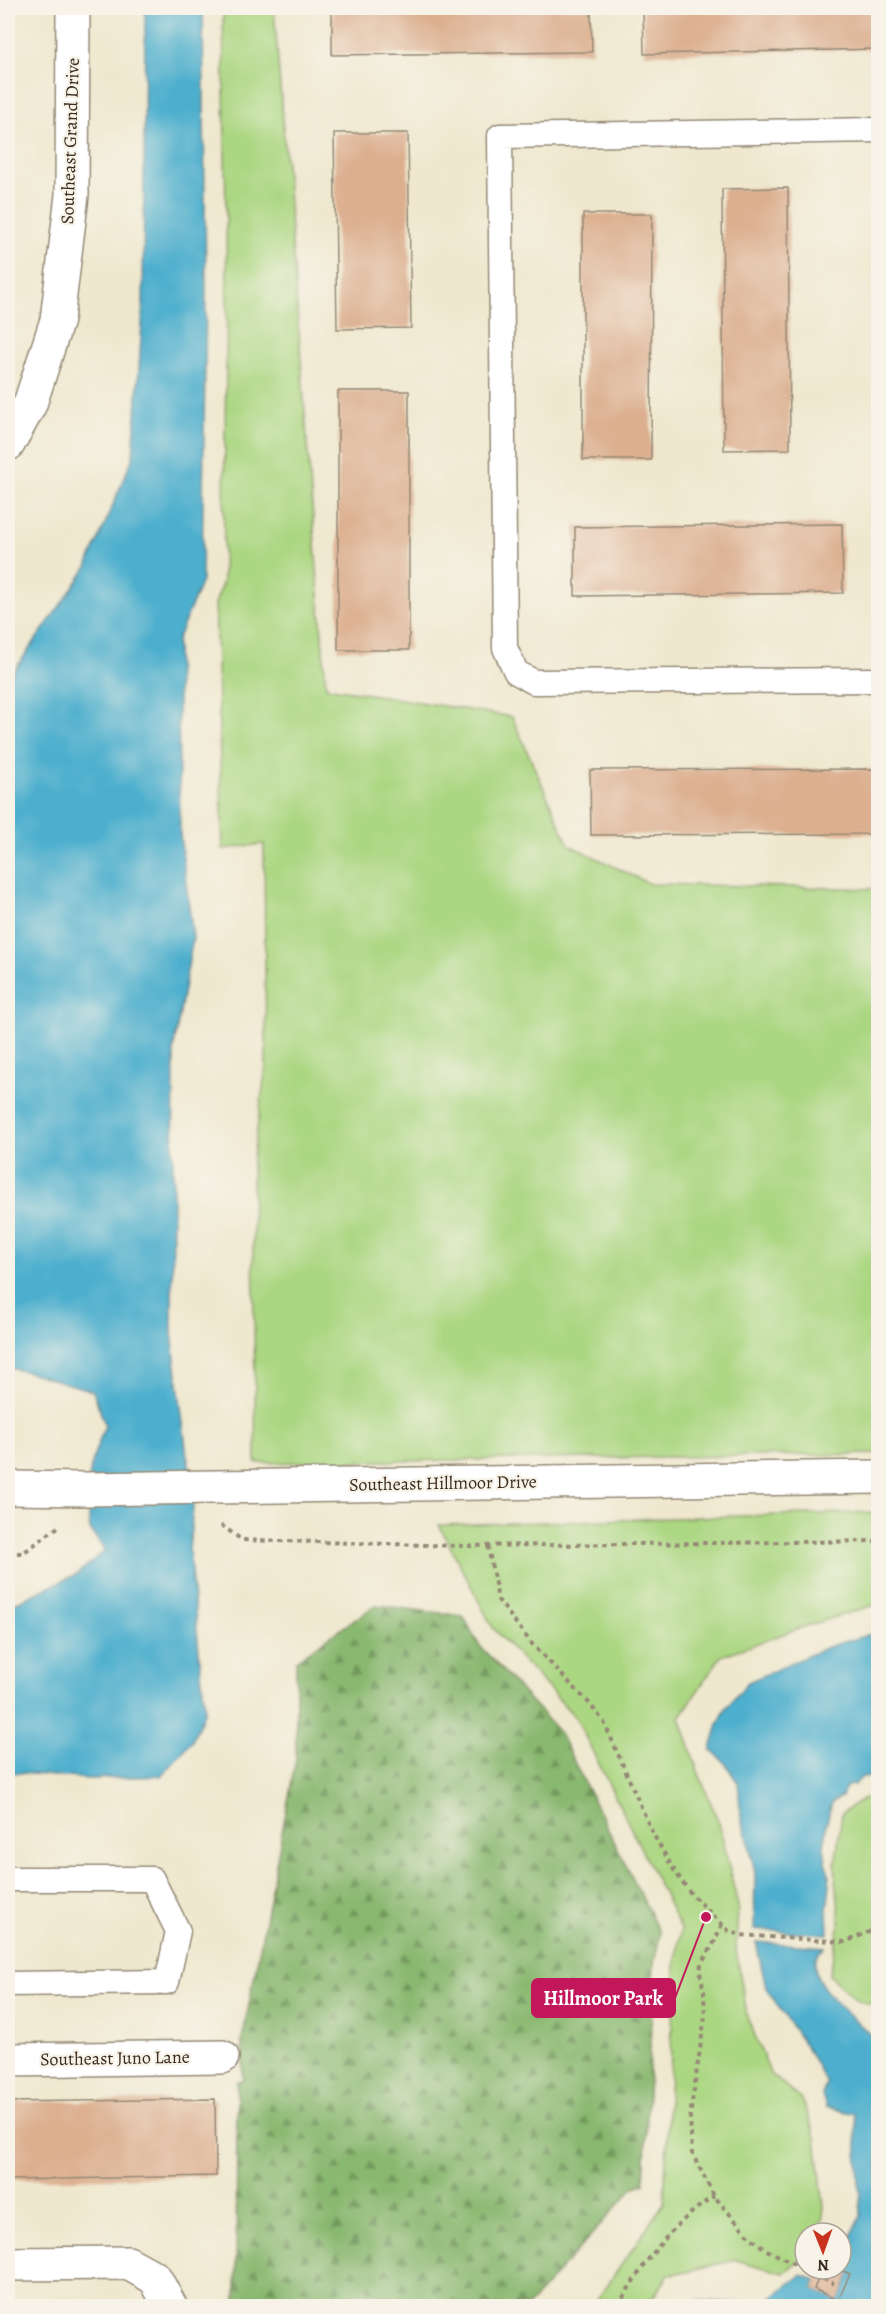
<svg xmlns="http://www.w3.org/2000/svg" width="886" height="2314" viewBox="0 0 886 2314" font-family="Alegreya,serif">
	<defs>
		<pattern id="forest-firs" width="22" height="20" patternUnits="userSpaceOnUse" patternTransform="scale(1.5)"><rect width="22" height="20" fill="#89b870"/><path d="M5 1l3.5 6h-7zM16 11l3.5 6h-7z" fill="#71965b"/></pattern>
	</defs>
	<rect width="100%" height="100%" fill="#f7f3e8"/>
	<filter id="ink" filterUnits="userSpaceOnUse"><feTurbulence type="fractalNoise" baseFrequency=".0167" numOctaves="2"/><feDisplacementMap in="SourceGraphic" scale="12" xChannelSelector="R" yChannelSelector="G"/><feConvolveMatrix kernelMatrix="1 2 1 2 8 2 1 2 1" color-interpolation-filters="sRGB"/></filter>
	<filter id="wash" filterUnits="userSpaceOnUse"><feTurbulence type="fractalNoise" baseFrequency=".008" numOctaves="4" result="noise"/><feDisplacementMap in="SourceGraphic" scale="24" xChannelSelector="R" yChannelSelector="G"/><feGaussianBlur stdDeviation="1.35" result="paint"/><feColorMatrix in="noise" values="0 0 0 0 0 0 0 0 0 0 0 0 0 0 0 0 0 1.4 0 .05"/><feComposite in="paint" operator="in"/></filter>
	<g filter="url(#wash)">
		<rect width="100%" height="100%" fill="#efe8cf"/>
		<g fill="#acd782" stroke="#748050" stroke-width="1.5">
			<path d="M223,8H274L326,687L512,717L569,845L650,884L878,889V1454L256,1463L252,1163L266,1067L264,844L223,849L215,604L223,581L227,292Z"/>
			<path d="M878,1512V1604L803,1627L721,1656L680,1717L697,1769L719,1823L738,1906L736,1949L747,2016L770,2073L802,2100L816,2138L824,2208L820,2233H805V2255L784,2273L736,2260L669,2275L647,2306H593L664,2203L675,1965L681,1929L576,1718L493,1628L439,1525Z"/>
			<path d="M878,1790V2006H875L855,1999L829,1975L840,1923L835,1866L842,1813Z"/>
		</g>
		<path fill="url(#forest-firs)" stroke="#627147" stroke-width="1.5" d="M376,1605L463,1616L479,1645L559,1732L660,1933L654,1964L644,2184L634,2187L528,2306H236L237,2081L243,2080L242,2041L296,1759V1660Z"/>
		<g fill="#4eafcd" stroke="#446c76" stroke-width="1.5">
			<path d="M145,8H203L206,293L202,581L177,640L180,834L193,938L174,1046L172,1333L187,1456L195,1487L189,1550L205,1711L192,1741L161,1776L90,1779L8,1772V1606L77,1574L105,1550L90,1530L86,1489L94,1455L105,1425L93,1391L28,1372L8,1368V679L86,569L133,457L143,308Z"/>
			<path d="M878,1632V1767L870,1776L862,1777L854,1785L846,1786L842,1797L832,1802L826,1826L824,1848L830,1884L827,1910L828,1934L754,1930L755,1874L749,1843L741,1819L738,1783L725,1763L711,1749L718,1724L726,1708L748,1682L830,1646Z"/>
			<path d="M756,1942L825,1947C822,1950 817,1954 816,1958C807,1986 860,2023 878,2041V2306H681L697,2301L762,2304L802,2275L816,2280L814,2289L838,2301L850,2275L838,2269H841V2253L843,2252L861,2216L855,2114L826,2107L822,2095L826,2083L809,2052L766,1988Z"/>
		</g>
		<g id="blocks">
			<g fill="#dcaf8f">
				<path d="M332,8H591L592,52L332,55Z"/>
				<path d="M643,8H878V49L644,54Z"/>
				<path d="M334,133H408L411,328L337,329Z"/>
				<path d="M788,188L790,449L724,450L722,189Z"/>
				<path d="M583,214H652L651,460H583Z"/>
				<rect x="338" y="391" width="71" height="259"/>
				<path d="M842,524L843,593L575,596V527Z"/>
				<path d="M878,769V834L591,835L590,770Z"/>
				<path d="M215,2099L216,2176L8,2180V2102Z"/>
				<path d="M822,2269H838L850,2274L838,2301L814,2289Z"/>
			</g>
		</g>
	</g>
	<g filter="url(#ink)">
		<use href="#blocks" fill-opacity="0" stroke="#958976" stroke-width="1.5"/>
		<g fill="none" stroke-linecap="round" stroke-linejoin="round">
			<g stroke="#958976" stroke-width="27">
				<g id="service">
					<path d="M878,130L500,136L505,648L516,672L534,682L878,680"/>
					<path d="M8,1879H152L178,1931L167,1982L8,1984"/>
				</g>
			</g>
			<g stroke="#958976" stroke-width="36">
				<g id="minor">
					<path d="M8,444L30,404L57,320L72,195L73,8"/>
					<path d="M8,2060L222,2057"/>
					<path d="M8,2264L128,2263L155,2278L170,2306"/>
				</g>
			</g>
			<g stroke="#958976" stroke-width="36">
				<path id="tertiary" d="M8,1488L86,1489L878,1477"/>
			</g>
			<g stroke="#958976" stroke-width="4" stroke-dasharray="4.5 4.5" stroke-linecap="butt">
				<path d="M221,1525L242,1540L464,1546L878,1541"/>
				<path d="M488,1546L498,1600L532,1644L589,1703L604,1722L653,1834L674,1870L691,1894L729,1931L740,1935L845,1942L878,1928"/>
				<path d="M8,1553H23L58,1527"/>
				<path d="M722,1924L713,1945L701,1964L700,1972L704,1992L705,2016L690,2116L692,2153L714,2196L749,2236L765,2249L834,2284"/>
				<path d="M618,2306C644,2262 670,2225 714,2196"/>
			</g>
			<use href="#service" stroke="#fff" stroke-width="24"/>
			<use href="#minor" stroke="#fff" stroke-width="33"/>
			<use href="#tertiary" stroke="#fff" stroke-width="33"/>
		</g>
	</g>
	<g text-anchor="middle" stroke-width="4.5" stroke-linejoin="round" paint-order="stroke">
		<g font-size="18" fill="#3b2a1e" stroke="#f7f3e8">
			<text transform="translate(70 141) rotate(-88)" y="6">Southeast Grand Drive</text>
			<text transform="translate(443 1483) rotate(-1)" y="6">Southeast Hillmoor Drive</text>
			<text transform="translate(115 2058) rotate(-1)" y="6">Southeast Juno Lane</text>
		</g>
	</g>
	<path fill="none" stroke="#c2185b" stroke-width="2" d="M706 1917L675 1998"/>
	<circle fill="#c2185b" stroke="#f7f3e8" stroke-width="2" cx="706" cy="1917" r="6"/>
	<rect fill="#c2185b" stroke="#c2185b" stroke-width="2" x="532" y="1979" width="143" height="38" rx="6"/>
	<g font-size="20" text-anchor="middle" font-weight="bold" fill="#fff">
		<text x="603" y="2005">Hillmoor Park</text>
	</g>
	<rect width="886" height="2314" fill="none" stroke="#f7f3e8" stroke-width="30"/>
	<g transform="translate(823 2251) rotate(179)"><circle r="28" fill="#f7f3e8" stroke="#aca397" stroke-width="1.5"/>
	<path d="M0-4.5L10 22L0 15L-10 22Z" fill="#c8321e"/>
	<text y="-9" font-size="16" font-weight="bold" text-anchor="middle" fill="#3b2a1e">N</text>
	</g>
</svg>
